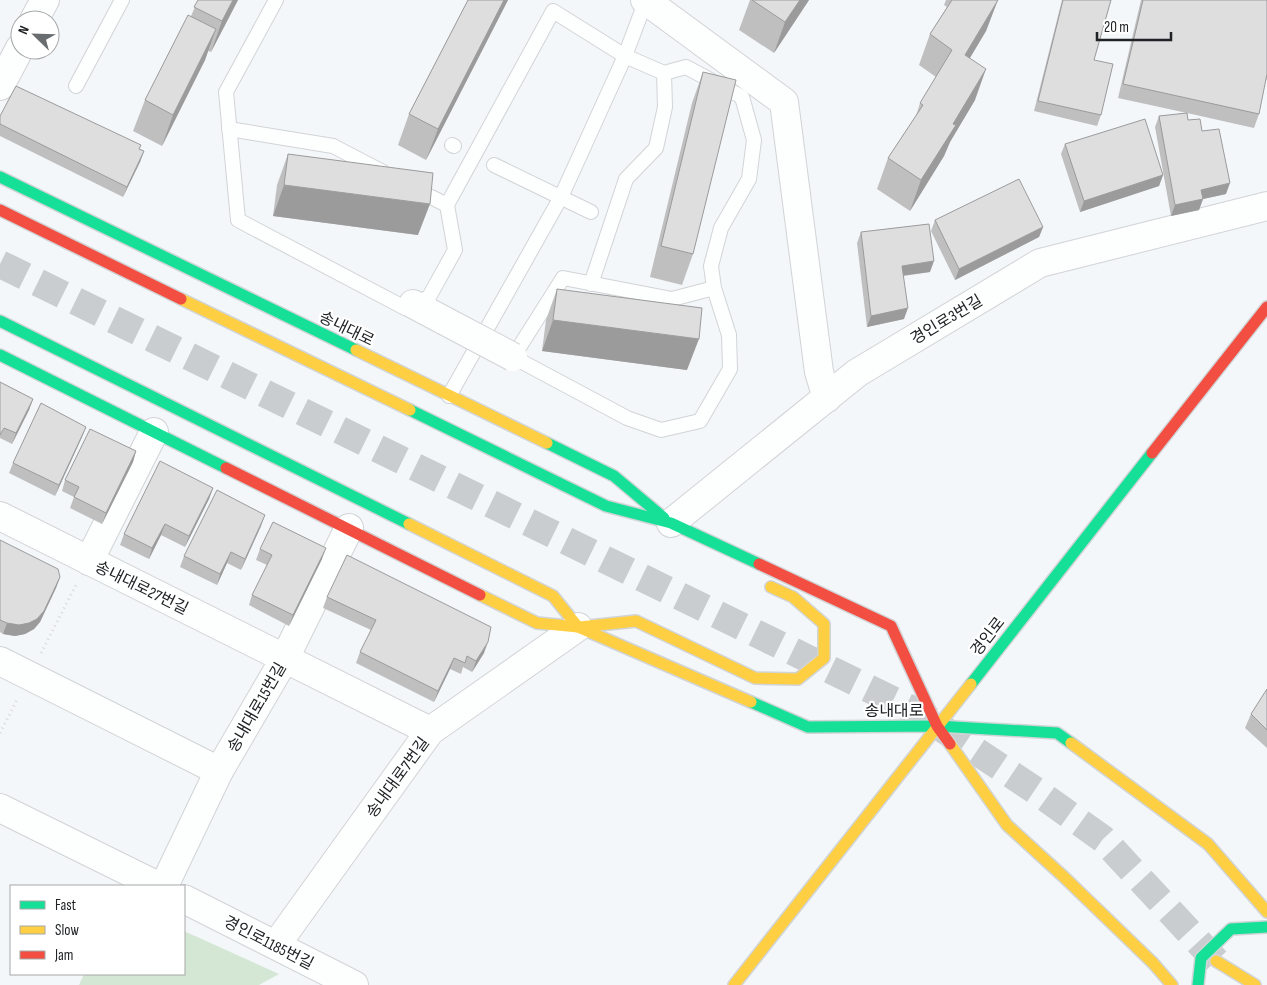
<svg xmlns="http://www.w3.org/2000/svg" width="1267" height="985" viewBox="0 0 1267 985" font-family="'Sofia Sans Condensed','Noto Sans KR',sans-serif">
	<rect width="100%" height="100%" fill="#f4f7fa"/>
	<path fill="#d4e7d5" d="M184,931L279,974L259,985H79L84,974H184Z"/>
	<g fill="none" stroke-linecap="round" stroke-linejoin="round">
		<path stroke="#cacdcf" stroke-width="28" stroke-dasharray="28 14" stroke-linecap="butt" d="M0,264L919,713L1036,791L1103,839L1216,961"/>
		<g stroke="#d1d4d6" stroke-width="16">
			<g id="lane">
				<path d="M276,0L226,92L238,220L405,308L429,297L455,250L447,205L553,11L625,56L664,73L686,67L742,97L754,140L749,179L721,228L711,266L714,288L729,335L730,369L700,421L661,430L627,418L513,357L563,278L672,299L714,288"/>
				<path d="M76,86L122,0"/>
				<path d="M229,129L333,146L383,172"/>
				<path d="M452,145L454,146"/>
				<path d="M494,165L591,212"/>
				<path d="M415,189L447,205"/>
				<path d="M591,284L626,179L656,148L665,107L664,73"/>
				<path d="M449,396L561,197L625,56L646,0"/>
			</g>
		</g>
		<g stroke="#d1d4d6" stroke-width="30">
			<g id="street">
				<path d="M645,0L784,102L819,372L827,398"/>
				<path d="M34,20L45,0"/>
				<path d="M0,86L20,48"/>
				<path d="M413,304L445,321"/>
				<path d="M0,516L430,731"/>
				<path d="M671,523L857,373L1040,263L1267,206"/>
				<path d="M89,561L154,432"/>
				<path d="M0,661L219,771"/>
				<path d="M0,808L158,886"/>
				<path d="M164,886L219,771L285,658L349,528"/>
				<path d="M184,899L354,985"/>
				<path d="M276,945L430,731L578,627"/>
			</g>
		</g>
		<g stroke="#d1d4d6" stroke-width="14">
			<g id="fast">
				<path d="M0,177L356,350"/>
				<path d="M0,321L409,524"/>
				<path d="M0,355L226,468"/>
				<path d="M410,410L606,506L671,523L759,564"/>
				<path d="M547,443L614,476L664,518"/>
				<path d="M971,684L1152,453"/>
				<path d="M751,702L808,727L937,726L1057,733L1071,743"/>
				<path d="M1198,985L1201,958L1231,929L1267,927"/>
			</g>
		</g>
		<g stroke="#d1d4d6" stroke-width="14">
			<g id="slow">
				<path d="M181,299L410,410"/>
				<path d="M356,350L547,443"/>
				<path d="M409,524L553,596L578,627"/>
				<path d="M480,595L537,623L578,627L751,702"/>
				<path d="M580,627L636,621L755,678L798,679L824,658V624L793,597L771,587"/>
				<path d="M1071,743L1208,844L1267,912"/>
				<path d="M950,744L1007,825L1064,877L1153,963L1172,985"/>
				<path d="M1216,961L1255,985"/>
				<path d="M734,985L971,684"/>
			</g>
		</g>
		<g stroke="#d1d4d6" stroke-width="14">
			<g id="jam">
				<path d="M0,210L181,299"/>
				<path d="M1152,453L1267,307"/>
				<path d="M226,468L480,595"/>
				<path d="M759,564L891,626L937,726L950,744"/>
			</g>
		</g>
		<g stroke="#d7d8d9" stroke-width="3" stroke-dasharray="1 4" stroke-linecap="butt">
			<path d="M41,653L77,583"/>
			<path d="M0,733L18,698"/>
		</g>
		<use href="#lane" stroke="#fdfefe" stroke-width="14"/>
		<use href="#street" stroke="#fdfefe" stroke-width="28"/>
		<use href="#fast" stroke="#16e098" stroke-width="11"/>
		<use href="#slow" stroke="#ffcf43" stroke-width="11"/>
		<use href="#jam" stroke="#f24e42" stroke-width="11"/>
		<g stroke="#d1d4d6" stroke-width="30" stroke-linecap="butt">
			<path id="street-bridge" d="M445,321L513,357"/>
		</g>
		<use href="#street-bridge" stroke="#fdfefe" stroke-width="28"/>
	</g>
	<g fill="#bfbfc0">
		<path d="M198,0H238L211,52L208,51L205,60L162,146L133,131L145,100L191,16Z"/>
		<path d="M468,0H508L426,160L398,145L409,114Z"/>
		<path d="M750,0H809L774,53L739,30Z"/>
		<path d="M946,0H997L986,31L970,58L975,100L950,142L944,156L910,211L877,189L888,158L916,116L920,103L936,77L919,65L930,34L947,7L944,5Z"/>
		<path d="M1062,0H1111L1094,60L1101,115L1097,126L1034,111Z"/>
		<path d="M1141,0H1267V79L1265,82L1259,114L1254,128L1187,113L1188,120L1202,131L1226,194L1203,199L1199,210L1171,216L1155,127L1159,116L1187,113L1118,98Z"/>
		<path d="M703,72L693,254L682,285L650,277L692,103Z"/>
		<path d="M0,116L141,145L139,149L144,151L140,162L123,197L0,136Z"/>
		<path d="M1065,144L1163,175L1159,186L1080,212L1061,154Z"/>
		<path d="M288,154L418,235L273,216L277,185Z"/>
		<path d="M935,220L1043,227L1039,237L955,280L931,231Z"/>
		<path d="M861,232L930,272L904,276V319L867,327L857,243Z"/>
		<path d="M557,289L687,370L542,351L546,320Z"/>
		<path d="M0,382L33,399L29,410L12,444L0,438Z"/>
		<path d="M86,427L82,437L55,496L9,473L13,463Z"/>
		<path d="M136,451L133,462L102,524L70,508L74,497L62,491L65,480Z"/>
		<path d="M213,488L209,499L185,547L161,535L149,559L120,545L124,534Z"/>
		<path d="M261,526L241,570L227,563L217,585L180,567L184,556Z"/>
		<path d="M0,540L60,577L56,588L40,622L34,629L25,634L15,636L3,634L0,632Z"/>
		<path d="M260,549L322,559L289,626L249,605L252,595L267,565L256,560Z"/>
		<path d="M327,597L484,653L472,672L463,667L461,674L450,669L434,702L356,663L360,652L371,630L323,608Z"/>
		<path d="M1267,689V748L1245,728L1251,714Z"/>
	</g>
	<g fill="#9b9b9c">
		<path d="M233,0H238L211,52L222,21Z"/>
		<path d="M504,0H508L426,160L438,129Z"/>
		<path d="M800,0H809L774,53L785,22Z"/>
		<path d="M998,0L986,31L953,86L965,55Z"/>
		<path d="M216,29L205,60L162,146L173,115Z"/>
		<path d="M986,69L975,100L950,142L944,156L910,211L921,180L953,124Z"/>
		<path d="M144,151L140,162L123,197L127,187Z"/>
		<path d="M1163,175L1159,186L1080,212L1084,201Z"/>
		<path d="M1230,183L1226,194L1203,199L1199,210L1171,216L1175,205L1201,190Z"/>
		<path d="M284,185L430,204L418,235L273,216Z"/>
		<path d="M1043,227L1039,237L955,280L959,269Z"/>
		<path d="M934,261L930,272L899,276L902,266Z"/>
		<path d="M908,308L904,319L867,327L871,316Z"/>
		<path d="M553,320L699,339L687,370L542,351Z"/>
		<path d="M33,399L29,410L12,444L16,433Z"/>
		<path d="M86,427L82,437L55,496L59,485Z"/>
		<path d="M136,451L133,462L102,524L106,513Z"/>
		<path d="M213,488L209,499L185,547L189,536Z"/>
		<path d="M265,515L261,526L241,570L245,559Z"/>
		<path d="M165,524L161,535L149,559L152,548Z"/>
		<path d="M326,548L322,559L289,626L293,615Z"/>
		<path d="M231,552L227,563L217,585L220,574Z"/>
		<path d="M60,577L56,588L40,622L34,629L25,634L15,636L3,634L7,623Z"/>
		<path d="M488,642L484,653L472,672L476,661Z"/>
		<path d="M454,658L450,669L434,702L438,691Z"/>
	</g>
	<g fill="#dededf" stroke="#9b9b9c">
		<path d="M198,0H233L222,21L194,7Z"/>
		<path d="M468,0H504L438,129L409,114Z"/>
		<path d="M752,0H800L785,22Z"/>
		<path d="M952,0H998L965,55L986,69L953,124L956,125L921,180L888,158L923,105L920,103L952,50L930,34Z"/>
		<path d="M1063,0H1111L1094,60L1113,64L1101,115L1038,101Z"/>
		<path d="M1143,0H1267V74L1259,114L1123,84Z"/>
		<path d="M188,15L216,29L173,115L145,100Z"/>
		<path d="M703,72L736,80L693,254L661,246Z"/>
		<path d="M16,86L141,145L139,149L144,151L127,187L0,124V116Z"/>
		<path d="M1187,113L1188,120L1200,119L1202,131L1219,129L1230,183L1201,190L1203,199L1175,205L1159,116Z"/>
		<path d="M1145,119L1163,175L1084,201L1065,144Z"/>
		<path d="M288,154L433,173L430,204L284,185Z"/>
		<path d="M1019,179L1043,227L959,269L935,220Z"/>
		<path d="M929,224L934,261L902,266L908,308L871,316L861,232Z"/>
		<path d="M557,289L702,308L699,339L553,320Z"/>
		<path d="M0,382L33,399L16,433L4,428L0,435Z"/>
		<path d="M41,403L86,427L59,485L13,463Z"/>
		<path d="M90,429L136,451L106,513L74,497L79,487L65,480Z"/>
		<path d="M160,461L213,488L189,536L165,524L152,548L124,534Z"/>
		<path d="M217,490L265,515L245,559L231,552L220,574L184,556Z"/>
		<path d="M273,522L326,548L293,615L252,595L272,555L260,549Z"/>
		<path d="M0,540L58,569L60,577L44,611L37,619L29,623L19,625L7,623L0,620Z"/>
		<path d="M347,555L491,627L488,642L476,661L467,656L465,663L454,658L438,691L360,652L376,620L327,597Z"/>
		<path d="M1267,689V730L1251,714Z"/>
	</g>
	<g text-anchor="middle" stroke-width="4.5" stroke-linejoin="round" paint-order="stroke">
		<g font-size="16" fill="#202325" stroke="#fff">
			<text transform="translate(946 319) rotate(-31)" y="6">경인로3번길</text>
			<text transform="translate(347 328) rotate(26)" y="6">송내대로</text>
			<text transform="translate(142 587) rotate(26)" y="6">송내대로27번길</text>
			<text transform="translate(987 636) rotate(-52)" y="6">경인로</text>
			<text transform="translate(256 707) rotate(-60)" y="6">송내대로15번길</text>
			<text x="894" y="716">송내대로</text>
			<text transform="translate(397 777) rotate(-54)" y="6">송내대로7번길</text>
			<text transform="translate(269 942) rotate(27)" y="6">경인로1185번길</text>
		</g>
	</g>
	<rect x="10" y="885" width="175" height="90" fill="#ffffff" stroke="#a6a7a8"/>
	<rect x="20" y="901" width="25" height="8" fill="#16e098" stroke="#a6a7a8"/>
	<text x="55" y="910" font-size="15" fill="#202325">Fast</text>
	<rect x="20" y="926" width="25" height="8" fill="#ffcf43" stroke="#a6a7a8"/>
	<text x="55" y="935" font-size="15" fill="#202325">Slow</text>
	<rect x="20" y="951" width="25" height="8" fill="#f24e42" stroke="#a6a7a8"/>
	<text x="55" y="960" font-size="15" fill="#202325">Jam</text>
	<g transform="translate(35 35) rotate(293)"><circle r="24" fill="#ffffff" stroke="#a6a7a8"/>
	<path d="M0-4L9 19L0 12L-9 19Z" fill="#6a6d70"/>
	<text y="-8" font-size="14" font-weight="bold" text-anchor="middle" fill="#202325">N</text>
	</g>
	<path d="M1097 32v8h74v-8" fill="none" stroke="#202325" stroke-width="2.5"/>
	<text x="1104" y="32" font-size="15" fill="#202325" stroke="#ffffff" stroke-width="4" paint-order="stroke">20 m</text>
</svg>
